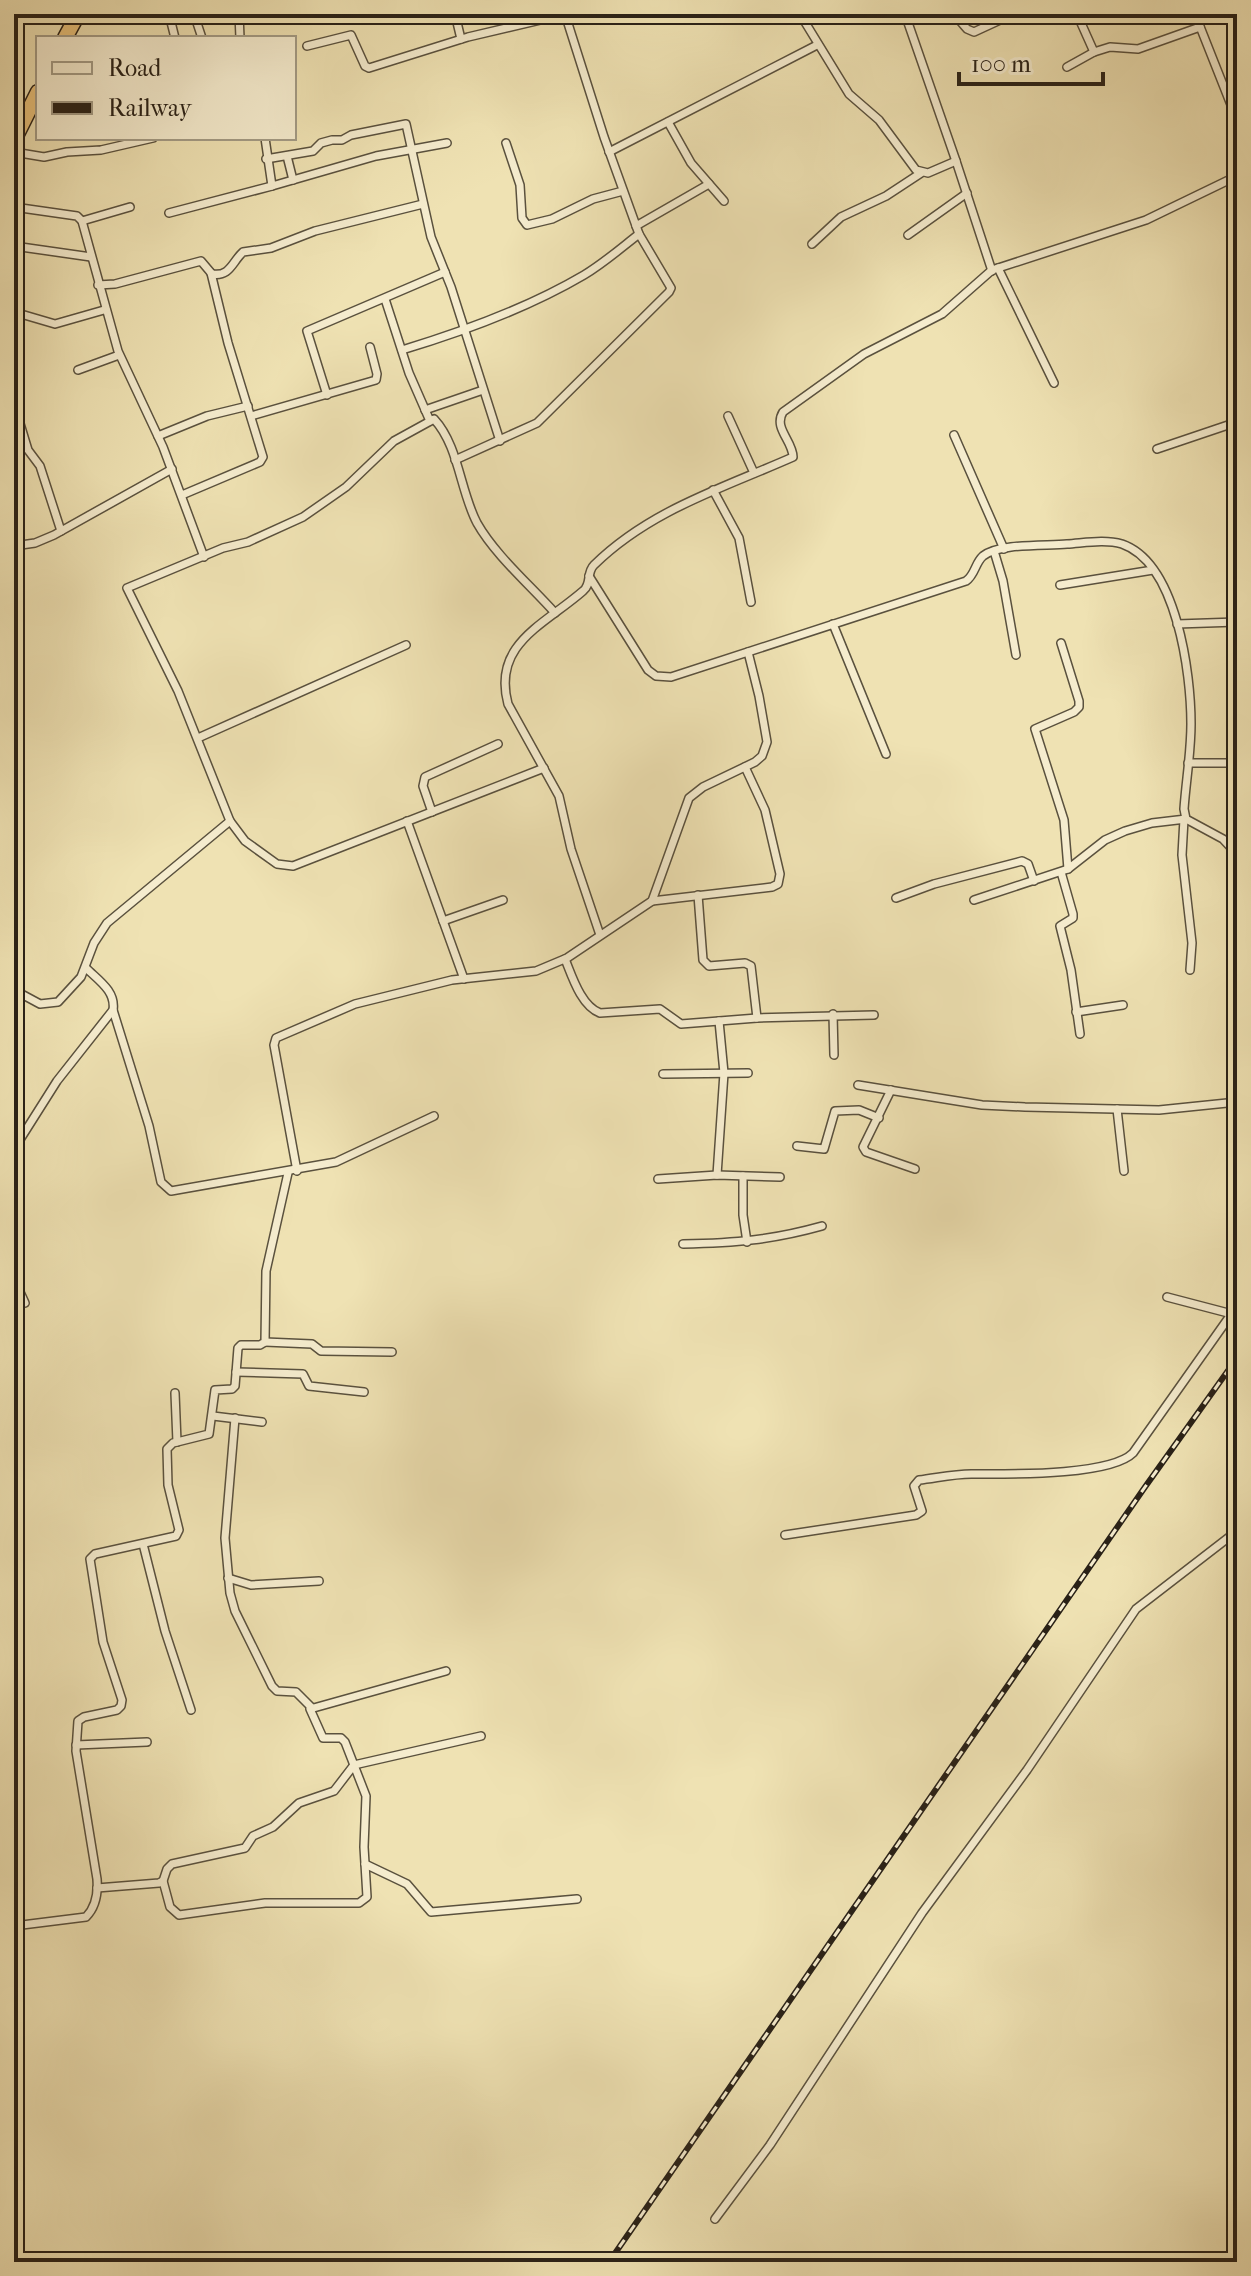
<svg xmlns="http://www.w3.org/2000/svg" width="1251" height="2276" viewBox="0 0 1251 2276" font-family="'IM FELL French Canon',serif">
	<rect width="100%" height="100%" fill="#efe2b3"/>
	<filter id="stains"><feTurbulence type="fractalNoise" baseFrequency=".0025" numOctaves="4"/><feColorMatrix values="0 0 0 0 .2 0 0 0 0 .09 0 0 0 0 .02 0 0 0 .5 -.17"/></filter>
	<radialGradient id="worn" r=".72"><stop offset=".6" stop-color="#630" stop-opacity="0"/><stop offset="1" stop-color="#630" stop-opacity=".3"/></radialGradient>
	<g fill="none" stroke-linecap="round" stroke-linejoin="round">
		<g stroke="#5a513e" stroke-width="10">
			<g id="street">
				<path d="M169,14L175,38"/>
				<path d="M194,14L202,38"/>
				<path d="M239,14L240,38"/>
				<path d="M455,14L461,39"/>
				<path d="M800,14L849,94L879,120L916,170L928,173L956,161L992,271"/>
				<path d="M905,14L956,161"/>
				<path d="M954,14L967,29L974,32L1013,14"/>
				<path d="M1077,14L1094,52"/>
				<path d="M1195,14L1237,120"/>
				<path d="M307,46L351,35L365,66L369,68L468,37L566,14"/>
				<path d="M1067,67L1094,52L1110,47L1138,49L1200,27"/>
				<path d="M14,115L26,116"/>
				<path d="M668,122L691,163L724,201"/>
				<path d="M265,138L272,186L376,156L447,143"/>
				<path d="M506,143L520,185L522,218L527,225L552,219L593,199L623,191"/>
				<path d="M14,152L44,157L67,152L101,150L153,138"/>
				<path d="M609,152L817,45"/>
				<path d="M287,156L293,180"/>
				<path d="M266,159L313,151L321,143L332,140H342L351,135L406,124L431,237L451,287L500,441"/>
				<path d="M14,207L77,216L82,221L118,351L163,447L204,557"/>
				<path d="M169,213L272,186"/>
				<path d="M82,221L130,207"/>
				<path d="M636,226L709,184"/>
				<path d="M908,235L967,193"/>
				<path d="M812,244L841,217L886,196L921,173"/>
				<path d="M14,246L91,257"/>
				<path d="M998,268L1054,383"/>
				<path d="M98,285L115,284L201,261L212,274C230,277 232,262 243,252L271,248L315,231L423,204"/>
				<path d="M385,299L409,373L430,421"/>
				<path d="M14,312L55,324L104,310"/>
				<path d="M402,350C465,331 528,308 584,275C604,263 621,248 639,234"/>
				<path d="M78,370L119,355"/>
				<path d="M327,395L307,331L445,272"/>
				<path d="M14,404L28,450L40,466L61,531"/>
				<path d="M425,410L483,390"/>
				<path d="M251,416L376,380L377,374L370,347"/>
				<path d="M728,416L754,473"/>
				<path d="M954,435L1004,549"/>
				<path d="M158,436L207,416L248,406"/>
				<path d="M1157,449L1237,422"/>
				<path d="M455,460L537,423L669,292L671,288L639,234L604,137L565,14"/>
				<path d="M713,490L739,538L751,602"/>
				<path d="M182,495L260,462L263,457L228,343L211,273"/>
				<path d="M14,546L35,543L54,535L172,469"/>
				<path d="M994,551L1003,581L1016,655"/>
				<path d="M589,576L648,670L656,676L671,677L966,581C975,575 975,563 983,556C999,543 1046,546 1067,544C1084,543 1105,539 1122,544C1177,563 1191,674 1191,724C1191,752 1186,781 1184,809L1186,819L1223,839L1237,854"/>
				<path d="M1060,585L1153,570"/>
				<path d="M833,624L886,754"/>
				<path d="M1177,624L1237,622"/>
				<path d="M1061,643L1079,701V707L1074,712L1035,729L1064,820L1068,869"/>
				<path d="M198,738L406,645"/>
				<path d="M1188,763H1237"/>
				<path d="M544,768L293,866L277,864L245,841L230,821L178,691L127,588L223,548L248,542L303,517L346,487L394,441L434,419C459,446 460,491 477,523C495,555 531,586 555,613"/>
				<path d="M432,812L423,786L425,777L498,744"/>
				<path d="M1184,819L1182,855L1192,943L1190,970"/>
				<path d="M407,821L464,979"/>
				<path d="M1061,872L1073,914V918L1060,926L1071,970L1080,1034"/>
				<path d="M698,895L703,960L709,966L745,963L751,966L757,1018"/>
				<path d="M896,898L934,884L1022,861L1028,864L1034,881"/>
				<path d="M974,900L1068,869L1105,840L1125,831L1152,823L1186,819"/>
				<path d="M652,901L772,887L778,884L780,874L765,810L745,767"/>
				<path d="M443,921L503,900"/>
				<path d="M600,935L571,849L559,796L508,704C492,644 544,625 583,591C592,584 586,573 594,565C650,510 723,488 793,457C793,441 773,428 783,412L864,354L942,314L992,270L1146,220L1237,176"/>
				<path d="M565,959C572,976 581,1006 600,1013L660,1009L681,1024L757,1018L874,1015"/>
				<path d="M14,990L40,1004L58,1002L81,977L94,943L107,923L230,821"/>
				<path d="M113,1010L149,1126L161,1182L171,1191L336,1162L434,1116"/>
				<path d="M1076,1012L1123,1005"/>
				<path d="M833,1014L834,1055"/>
				<path d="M663,1074L748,1073"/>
				<path d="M858,1085L982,1105L1025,1107L1159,1110L1237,1102"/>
				<path d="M891,1090L863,1147L866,1152L915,1169"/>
				<path d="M1117,1109L1124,1171"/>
				<path d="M797,1146L824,1149L835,1111L859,1110L879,1118"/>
				<path d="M14,1149L57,1081L113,1010C116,991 98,980 86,968"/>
				<path d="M297,1171L274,1045L276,1038L355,1004L452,980L536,971L567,958L652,901L689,798L703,787L755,762L762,756L767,742L759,696L748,652"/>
				<path d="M717,1175L724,1073L719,1021"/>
				<path d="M743,1176V1215L747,1242"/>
				<path d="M658,1179L717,1175L780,1177"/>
				<path d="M683,1244C735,1243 772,1240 822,1226"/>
				<path d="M14,1279L25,1303"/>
				<path d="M1167,1297L1232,1314"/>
				<path d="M265,1342L312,1344L321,1351L392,1352"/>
				<path d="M236,1372L303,1374L309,1386L364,1392"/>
				<path d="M175,1393L177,1442"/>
				<path d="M213,1416L262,1422"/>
				<path d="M235,1418L225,1538L230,1593L235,1611L272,1686L277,1691L296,1692L311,1707"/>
				<path d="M785,1535L916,1515L922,1511L914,1486L919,1480C937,1478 957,1473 975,1474C1008,1474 1110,1476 1133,1453L1237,1306"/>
				<path d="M143,1544L165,1631L191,1710"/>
				<path d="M228,1578L251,1585L319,1581"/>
				<path d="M76,1745L147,1742"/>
				<path d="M365,1864L407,1884L431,1912L577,1899"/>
				<path d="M163,1881L170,1907L179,1915L265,1903H359L367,1897L364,1847L366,1796L345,1742L341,1738H323L310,1709L446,1671"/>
				<path d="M97,1888L159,1883L163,1881L167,1869L172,1864L245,1848L253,1836L273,1827L299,1803L334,1791L354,1765L481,1736"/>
				<path d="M14,1926L86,1917C96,1907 98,1892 97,1879L76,1751L78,1721L84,1717L117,1710L121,1706L122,1700L103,1642L90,1559L95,1554L176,1536L179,1530L168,1485L167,1449L173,1443L209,1434L215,1390L232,1389L235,1386L238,1348L241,1345H260L265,1342L266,1271L288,1173"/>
				<path d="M715,2219L770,2145L922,1913L1027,1770L1136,1609L1237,1531"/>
			</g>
		</g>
		<g stroke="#292117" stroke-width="17">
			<g id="highway">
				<path d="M65,38L78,14"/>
				<path d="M14,140L38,92"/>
			</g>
		</g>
		<use href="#street" stroke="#f5ecce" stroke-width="7"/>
		<use href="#highway" stroke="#e8c17a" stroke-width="14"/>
		<g stroke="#292117" stroke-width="6">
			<path id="rail" d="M609,2262L1145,1487L1237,1358"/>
		</g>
		<use href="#rail" stroke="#f5ecce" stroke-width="3" stroke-dasharray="9" stroke-linecap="butt"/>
	</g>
	<rect width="1251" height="2276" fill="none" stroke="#efe2b3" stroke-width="48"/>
	<rect x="16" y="16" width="1219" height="2244" fill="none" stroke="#292117" stroke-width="4"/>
	<rect x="24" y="24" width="1203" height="2228" fill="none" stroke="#292117" stroke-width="2"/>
	<rect x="36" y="36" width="260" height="104" fill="#f5ecce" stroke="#a39b85" stroke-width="2"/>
	<rect x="52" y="62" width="40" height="12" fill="#f5ecce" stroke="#a39b85" stroke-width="2"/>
	<text x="108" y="76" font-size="24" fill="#292117">Road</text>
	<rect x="52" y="102" width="40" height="12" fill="#292117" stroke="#a39b85" stroke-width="2"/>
	<text x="108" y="116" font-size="24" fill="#292117">Railway</text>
	<path d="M959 72v12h144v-12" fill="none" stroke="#292117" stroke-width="4"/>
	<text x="971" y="72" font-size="24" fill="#292117" stroke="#f5ecce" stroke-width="6" paint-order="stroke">100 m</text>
	<rect width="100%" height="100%" filter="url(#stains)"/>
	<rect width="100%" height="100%" fill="url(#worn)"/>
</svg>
